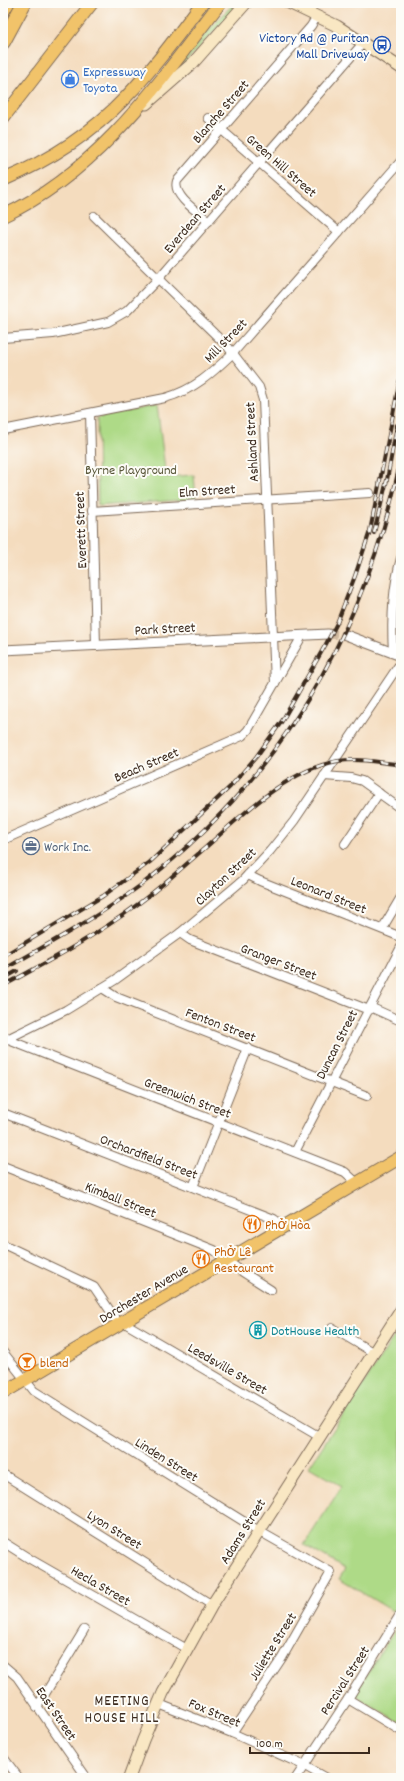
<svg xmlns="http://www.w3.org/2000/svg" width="404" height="1781" viewBox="0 0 404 1781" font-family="Dekko,sans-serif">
	<rect width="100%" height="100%" fill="#fdfcf7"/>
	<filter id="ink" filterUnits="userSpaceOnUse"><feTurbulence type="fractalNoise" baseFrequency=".025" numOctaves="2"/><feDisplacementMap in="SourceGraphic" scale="8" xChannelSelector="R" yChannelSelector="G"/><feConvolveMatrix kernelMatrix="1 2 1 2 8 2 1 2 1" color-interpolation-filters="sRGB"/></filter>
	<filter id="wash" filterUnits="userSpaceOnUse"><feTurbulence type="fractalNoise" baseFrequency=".012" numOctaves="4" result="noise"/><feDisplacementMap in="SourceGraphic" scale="16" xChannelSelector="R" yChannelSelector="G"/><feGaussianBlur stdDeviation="0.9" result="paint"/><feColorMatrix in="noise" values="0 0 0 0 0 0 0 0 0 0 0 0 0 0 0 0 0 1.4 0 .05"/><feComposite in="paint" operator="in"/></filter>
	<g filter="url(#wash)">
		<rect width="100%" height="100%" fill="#f4dcbe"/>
		<g fill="#aeda87" stroke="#748252">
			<path d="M234,3H240L188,60L176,71L207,32Z"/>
			<path d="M157,405L166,477L194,475L196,499L98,506L97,418Z"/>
			<path d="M401,1326V1616L339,1579L345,1569L304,1545L342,1486L309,1467Z"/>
			<path d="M401,1620V1723L354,1695Z"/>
		</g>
	</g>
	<g filter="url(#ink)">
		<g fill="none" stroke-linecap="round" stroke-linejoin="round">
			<path stroke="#cfb89e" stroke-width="9" stroke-dasharray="9 4.5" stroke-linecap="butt" d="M328,634L346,635"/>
			<g stroke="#7c6856" stroke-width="10">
				<g id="minor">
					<path d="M208,118L339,232"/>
					<path d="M94,216L228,347L259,387L263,400L275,683"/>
					<path d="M209,221C198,212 172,196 177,181L311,26L317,16"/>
					<path d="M3,338L53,334L108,322L127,311L158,279L363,43"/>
					<path d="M90,413L96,646"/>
					<path d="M3,430L165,398C194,390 212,373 233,353L401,161"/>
					<path d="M92,511L370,493"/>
					<path d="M393,652C391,620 392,590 401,558"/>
					<path d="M324,776L351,778L362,781L401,809"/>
					<path d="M3,840L242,736L248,730L302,636"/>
					<path d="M345,844L379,793"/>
					<path d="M248,875L260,881L401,937"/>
					<path d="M382,929L401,897"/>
					<path d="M180,933L190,940L369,1010"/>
					<path d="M102,988L116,997L367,1096"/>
					<path d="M370,1007L401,1021"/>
					<path d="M6,1039L345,1172L357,1183"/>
					<path d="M3,1041L66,1010L115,980L180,933L243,880L270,851L294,821L401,662"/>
					<path d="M3,1113L274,1219L284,1226"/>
					<path d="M295,1152L401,947"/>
					<path d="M3,1166L214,1250L238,1269L271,1290"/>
					<path d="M193,1187L248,1048"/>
					<path d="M3,1244L94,1287L119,1324"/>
					<path d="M123,1322L320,1437"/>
					<path d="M332,1328L374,1353"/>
					<path d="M3,1352L34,1391L259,1531L331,1572L282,1658L232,1733"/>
					<path d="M3,1474L212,1605"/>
					<path d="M3,1542L30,1559L187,1649"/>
					<path d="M3,1665L17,1677L87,1778"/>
					<path d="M348,1699L401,1731"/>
					<path d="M159,1704L232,1733L303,1765L326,1778"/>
					<path d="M37,1707L84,1630"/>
					<path d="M3,1757L19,1778"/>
					<path d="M296,1778L348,1699L399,1616"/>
				</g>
			</g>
			<g stroke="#7c6856" stroke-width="11">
				<g id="tertiary">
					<path d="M346,635L401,656"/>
					<path d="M3,650L328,634"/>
				</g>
			</g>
			<g stroke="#7c6856" stroke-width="13">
				<g id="secondary">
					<path d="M289,3L337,26L401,68"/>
					<path d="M146,104L193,63L246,3"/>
					<path d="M129,1778L143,1740L163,1693L212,1605L401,1310"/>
				</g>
			</g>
			<g stroke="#7c6856" stroke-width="14">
				<g id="primary">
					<path d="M3,118L92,3"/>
					<path d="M3,180C48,161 92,133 126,97C154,68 178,35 202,3"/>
					<path d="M3,216C98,172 158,84 220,3"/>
					<path d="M3,1393L401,1157"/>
				</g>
			</g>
			<g stroke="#7c6856" stroke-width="16">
				<g id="motorway">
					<path d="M3,10L7,3"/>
					<path d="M3,42L24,3"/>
				</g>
			</g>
			<use href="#minor" stroke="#fff" stroke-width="8"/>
			<use href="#tertiary" stroke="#fff" stroke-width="9"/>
			<use href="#secondary" stroke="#f9e7c3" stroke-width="11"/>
			<use href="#primary" stroke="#f1c36a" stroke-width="12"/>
			<use href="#motorway" stroke="#f1c36a" stroke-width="14"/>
			<g stroke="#3b2a1e" stroke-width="4">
				<g id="rail">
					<path d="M374,533L387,480L397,425"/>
					<path d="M3,956L103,896L150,862L230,787L256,757L282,721L326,644L337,623L355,576L370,531L401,374"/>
					<path d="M3,970C50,943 98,917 141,885C280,780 366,628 401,459"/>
					<path d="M3,979L17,971"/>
					<path d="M3,986C49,961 96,936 138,904C161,887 183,867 205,848C242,815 287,770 338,761C359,758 380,762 401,765"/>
				</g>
			</g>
			<use href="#rail" stroke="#fdfcf7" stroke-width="2.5" stroke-dasharray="8" stroke-linecap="butt"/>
		</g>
	</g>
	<defs>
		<g id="bus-ring" transform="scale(0.9)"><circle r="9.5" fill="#fdfcf7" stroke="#1a4fb4" stroke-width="1.5"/><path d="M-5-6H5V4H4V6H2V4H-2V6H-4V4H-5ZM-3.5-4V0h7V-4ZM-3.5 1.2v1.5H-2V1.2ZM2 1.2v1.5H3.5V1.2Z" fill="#1a4fb4"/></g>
		<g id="shop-ring" transform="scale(0.9)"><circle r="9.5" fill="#fdfcf7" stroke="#3f7fe0" stroke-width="1.5"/><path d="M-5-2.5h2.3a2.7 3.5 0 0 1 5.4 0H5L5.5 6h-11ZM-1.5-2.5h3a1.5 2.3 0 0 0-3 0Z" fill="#3f7fe0"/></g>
		<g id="office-ring" transform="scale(0.9)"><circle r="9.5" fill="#fdfcf7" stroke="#5c6f8a" stroke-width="1.5"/><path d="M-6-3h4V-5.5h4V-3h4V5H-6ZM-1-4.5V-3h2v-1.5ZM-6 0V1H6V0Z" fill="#5c6f8a"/></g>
		<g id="restaurant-ring" transform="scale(0.9)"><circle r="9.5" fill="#fdfcf7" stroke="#e8710a" stroke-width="1.5"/><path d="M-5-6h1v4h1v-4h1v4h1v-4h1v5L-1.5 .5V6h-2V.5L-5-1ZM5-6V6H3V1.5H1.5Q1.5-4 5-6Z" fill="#e8710a"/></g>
		<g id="building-ring" transform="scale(0.9)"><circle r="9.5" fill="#fdfcf7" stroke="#0f9aa8" stroke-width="1.5"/><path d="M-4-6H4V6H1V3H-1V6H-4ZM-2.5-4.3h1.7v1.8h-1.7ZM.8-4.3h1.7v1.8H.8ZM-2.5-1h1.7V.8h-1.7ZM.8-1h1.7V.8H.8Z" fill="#0f9aa8"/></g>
		<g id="bar-ring" transform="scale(0.9)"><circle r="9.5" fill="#fdfcf7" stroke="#e8710a" stroke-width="1.5"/><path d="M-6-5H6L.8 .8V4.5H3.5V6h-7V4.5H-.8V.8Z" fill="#e8710a"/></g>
	</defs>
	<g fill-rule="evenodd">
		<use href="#bus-ring" x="382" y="45"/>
		<use href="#shop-ring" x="70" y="79"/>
		<use href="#office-ring" x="31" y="846"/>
		<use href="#restaurant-ring" x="252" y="1224"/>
		<use href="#restaurant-ring" x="201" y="1259"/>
		<use href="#building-ring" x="258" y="1330"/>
		<use href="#bar-ring" x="27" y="1362"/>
	</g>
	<g text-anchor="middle" stroke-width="4" stroke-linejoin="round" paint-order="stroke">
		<g font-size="14" fill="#164399" stroke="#fdfcf7" text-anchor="end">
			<text x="369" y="42">Victory Rd @ Puritan<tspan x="369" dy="16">Mall Driveway</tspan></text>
		</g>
		<g font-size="14" fill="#366cbe" stroke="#fdfcf7" text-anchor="start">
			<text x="83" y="76">Expressway<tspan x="83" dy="16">Toyota</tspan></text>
		</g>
		<g font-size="14" fill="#3b2a1e" stroke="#fdfcf7">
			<text transform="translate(220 111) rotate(-49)" y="5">Blanche Street</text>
			<text transform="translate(282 165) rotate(41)" y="5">Green Hill Street</text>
			<text transform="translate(194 218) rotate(-49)" y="5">Everdean Street</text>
			<text transform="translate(225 340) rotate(-46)" y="5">Mill Street</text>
			<text transform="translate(251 442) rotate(-93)" y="5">Ashland Street</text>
			<text transform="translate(207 490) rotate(-4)" y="5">Elm Street</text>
			<text transform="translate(80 530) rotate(-92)" y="5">Everett Street</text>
			<text transform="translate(165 628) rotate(-3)" y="5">Park Street</text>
			<text transform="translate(146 764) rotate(-23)" y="5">Beach Street</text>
			<text transform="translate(225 876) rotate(-43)" y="5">Clayton Street</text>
			<text transform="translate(329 894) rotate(22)" y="5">Leonard Street</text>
			<text transform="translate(279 961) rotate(21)" y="5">Granger Street</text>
			<text transform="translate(221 1024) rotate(21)" y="5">Fenton Street</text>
			<text transform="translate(336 1044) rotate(-63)" y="5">Duncan Street</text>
			<text transform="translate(188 1097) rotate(21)" y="5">Greenwich Street</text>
			<text transform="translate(149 1156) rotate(21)" y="5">Orchardfield Street</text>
			<text transform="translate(121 1199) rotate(22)" y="5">Kimball Street</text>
			<text transform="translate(143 1293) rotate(-31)" y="5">Dorchester Avenue</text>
			<text transform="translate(228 1368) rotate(30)" y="5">Leedsville Street</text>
			<text transform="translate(167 1459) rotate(32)" y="5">Linden Street</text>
			<text transform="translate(115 1529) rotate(32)" y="5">Lyon Street</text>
			<text transform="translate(242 1531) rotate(-58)" y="5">Adams Street</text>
			<text transform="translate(101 1585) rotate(30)" y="5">Hecla Street</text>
			<text transform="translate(272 1646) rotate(-58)" y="5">Juliette Street</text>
			<text transform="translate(344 1680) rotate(-57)" y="5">Percival Street</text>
			<text transform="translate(215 1712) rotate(23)" y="5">Fox Street</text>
			<text transform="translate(57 1713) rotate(56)" y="5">East Street</text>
		</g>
		<g font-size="14" fill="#585638" stroke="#fdfcf7">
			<text x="131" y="474">Byrne Playground</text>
		</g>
		<g font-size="14" fill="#4e5e75" stroke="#fdfcf7" text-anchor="start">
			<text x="44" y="851">Work Inc.</text>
		</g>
		<g font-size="14" fill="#c56008" stroke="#fdfcf7" text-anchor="start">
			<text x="265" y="1229">Phở Hòa</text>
			<text x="214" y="1256">Phở Lê<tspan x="214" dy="16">Restaurant</tspan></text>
			<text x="40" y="1367">blend</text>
		</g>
		<g font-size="14" fill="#0d838f" stroke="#fdfcf7" text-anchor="start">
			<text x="271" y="1335">DotHouse Health</text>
		</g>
		<g font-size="15" letter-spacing="1" fill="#3b2a1e" stroke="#fdfcf7">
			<text x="122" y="1705">MEETING<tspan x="122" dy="17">HOUSE HILL</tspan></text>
		</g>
	</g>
	<rect width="404" height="1781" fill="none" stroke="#fdfcf7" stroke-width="16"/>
	<path d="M250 1747v6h119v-6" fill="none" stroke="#3b2a1e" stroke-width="2"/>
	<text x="256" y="1747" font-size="12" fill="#3b2a1e" stroke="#fdfcf7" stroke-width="3" paint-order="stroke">100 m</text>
</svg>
